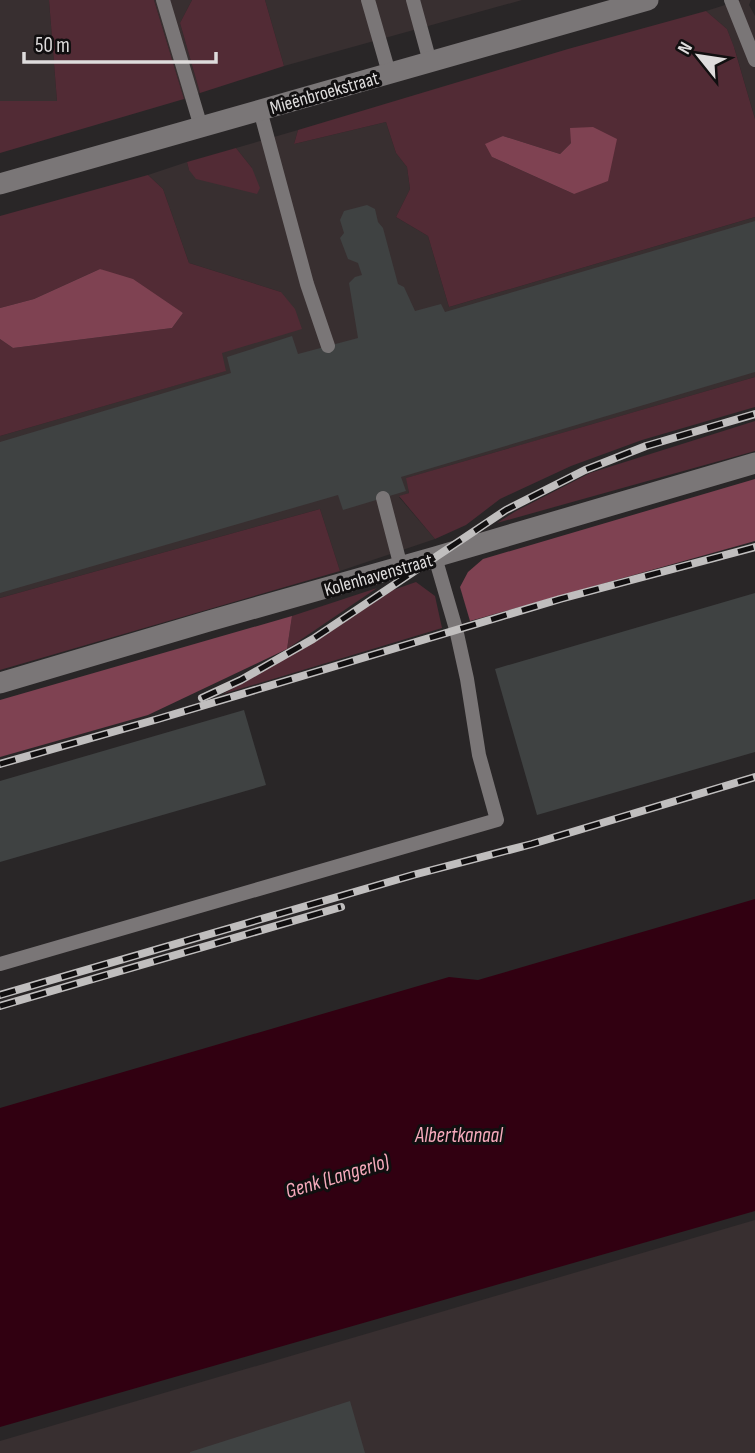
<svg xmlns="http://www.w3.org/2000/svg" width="755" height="1453" viewBox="0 0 755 1453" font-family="'Sofia Sans Condensed',sans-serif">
	<rect width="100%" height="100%" fill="#292627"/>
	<g fill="#382f30">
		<path d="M0,0H49L57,101H0Z"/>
		<path d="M154,0H192L180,23L200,93L184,99Z"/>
		<path d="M265,0H522L284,66Z"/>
		<path d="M741,0H751L749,5L755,16V119L735,50L727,29L706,11Z"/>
		<path d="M386,122L396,153L407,167L410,189L396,217L428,236L449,307L755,217V377L407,478L409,493L399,497L435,539L340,571L320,509L0,598V436L225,371L221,353L281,292L189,263L163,189L148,175L187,162L189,170L252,168L236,148L298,130L294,144Z"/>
		<path d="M755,1220V1453H0V1441Z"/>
	</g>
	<g fill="#522b35" fill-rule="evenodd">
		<path d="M49,0H154L184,99L0,153V101H57Z"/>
		<path d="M192,0H265L284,66L200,93L180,23Z"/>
		<path d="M706,11L727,29L734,47L755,119V217L449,307L428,236L396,217L410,189L407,167L396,153L386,122L294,144L298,130L568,49ZM571,128L574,194L492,157L503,136L560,154L571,143Z"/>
		<path d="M236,148L252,168L260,188L257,194L196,179L189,170L187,162Z"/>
		<path d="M148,175L163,189L189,263L281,292L295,309L302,329L222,353L226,371L0,436V339L13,348L172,328L183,313L100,269L34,299L0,308V216Z"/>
		<path d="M755,377V407L642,440L571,466L500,499L466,525L435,539L399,496L409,493L406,478Z"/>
		<path d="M755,421V451L497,523L516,511L590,473Z"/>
		<path d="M320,509L340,571L0,670V598Z"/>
		<path d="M416,582L435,596L442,628L223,694L318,640L393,590Z"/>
		<path d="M377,588L287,649L292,616Z"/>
	</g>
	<g fill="#7f4252">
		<path d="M593,127L617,139L608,181L574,194L492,157L485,144L503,136L560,154L571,143L570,128Z"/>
		<path d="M100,269L133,279L183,313L172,328L13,348L0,339V308L34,299Z"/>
		<path d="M755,479V541L470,621L460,587L468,572L483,559Z"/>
		<path d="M292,616L287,649L148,715L0,757V700Z"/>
	</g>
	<path fill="#310011" d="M755,899V1211L0,1427V1108L449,977L478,980Z"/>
	<g fill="#3f4242">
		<path d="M367,205L375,209L378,222L383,228L398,284L404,287L415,311L441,304L445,312L755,221V372L401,477L406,491L343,510L338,495L0,593V442L231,373L227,357L292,336L298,354L358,338L349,283L355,277L362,275L358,263L348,259L340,238L344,233L340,220L344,211Z"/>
		<path d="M755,593V752L537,815L495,669Z"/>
		<path d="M244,710L266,785L0,862V781Z"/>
		<path d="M350,1401L365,1453H190V1452Z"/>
	</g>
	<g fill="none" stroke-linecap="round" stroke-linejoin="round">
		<g stroke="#7a7677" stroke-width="14">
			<path d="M163,0L201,127"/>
			<path d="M368,0L389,73"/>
			<path d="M413,0L430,62"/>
			<path d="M731,0L755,60"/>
			<path d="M260,110L307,284L328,346"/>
			<path d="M383,498L401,567"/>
			<path d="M0,964L497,820L479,755L467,679L456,629L435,557"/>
		</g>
		<g stroke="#7a7677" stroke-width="21">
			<path d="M0,184L648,0"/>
			<path d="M0,683L209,621L435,557L755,463"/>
		</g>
		<g stroke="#c0bebe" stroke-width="8">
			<g id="rail">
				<path d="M202,698L241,680L313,639L506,510L585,470L646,446L755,414"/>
				<path d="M0,764L158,719L560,599L755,547"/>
				<path d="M0,995L413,875L532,844L755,777"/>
				<path d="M0,1006L341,907"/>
			</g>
		</g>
		<use href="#rail" stroke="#110f10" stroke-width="5" stroke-dasharray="16" stroke-linecap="butt"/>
	</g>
	<g text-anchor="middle" stroke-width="6" stroke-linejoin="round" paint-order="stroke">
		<g font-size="19" fill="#dedcdc" stroke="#110f10">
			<text transform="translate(324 92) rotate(-16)" y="7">Mieënbroekstraat</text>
			<text transform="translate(378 574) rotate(-16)" y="7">Kolenhavenstraat</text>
		</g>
		<g font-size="21" font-style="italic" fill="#f6aabc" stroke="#110f10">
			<text x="459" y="1142">Albertkanaal</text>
			<text transform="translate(337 1176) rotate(-17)" y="7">Genk (Langerlo)</text>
		</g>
	</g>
	<g transform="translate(699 56) rotate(300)" stroke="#110f10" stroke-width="5" paint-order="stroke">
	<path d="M0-5L12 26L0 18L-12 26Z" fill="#dedcdc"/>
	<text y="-10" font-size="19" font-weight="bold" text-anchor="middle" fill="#dedcdc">N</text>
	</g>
	<path d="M24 52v10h192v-10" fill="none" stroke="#dedcdc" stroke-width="3.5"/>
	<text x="35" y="52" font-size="21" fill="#dedcdc" stroke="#110f10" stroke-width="5" paint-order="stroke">50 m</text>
</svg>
